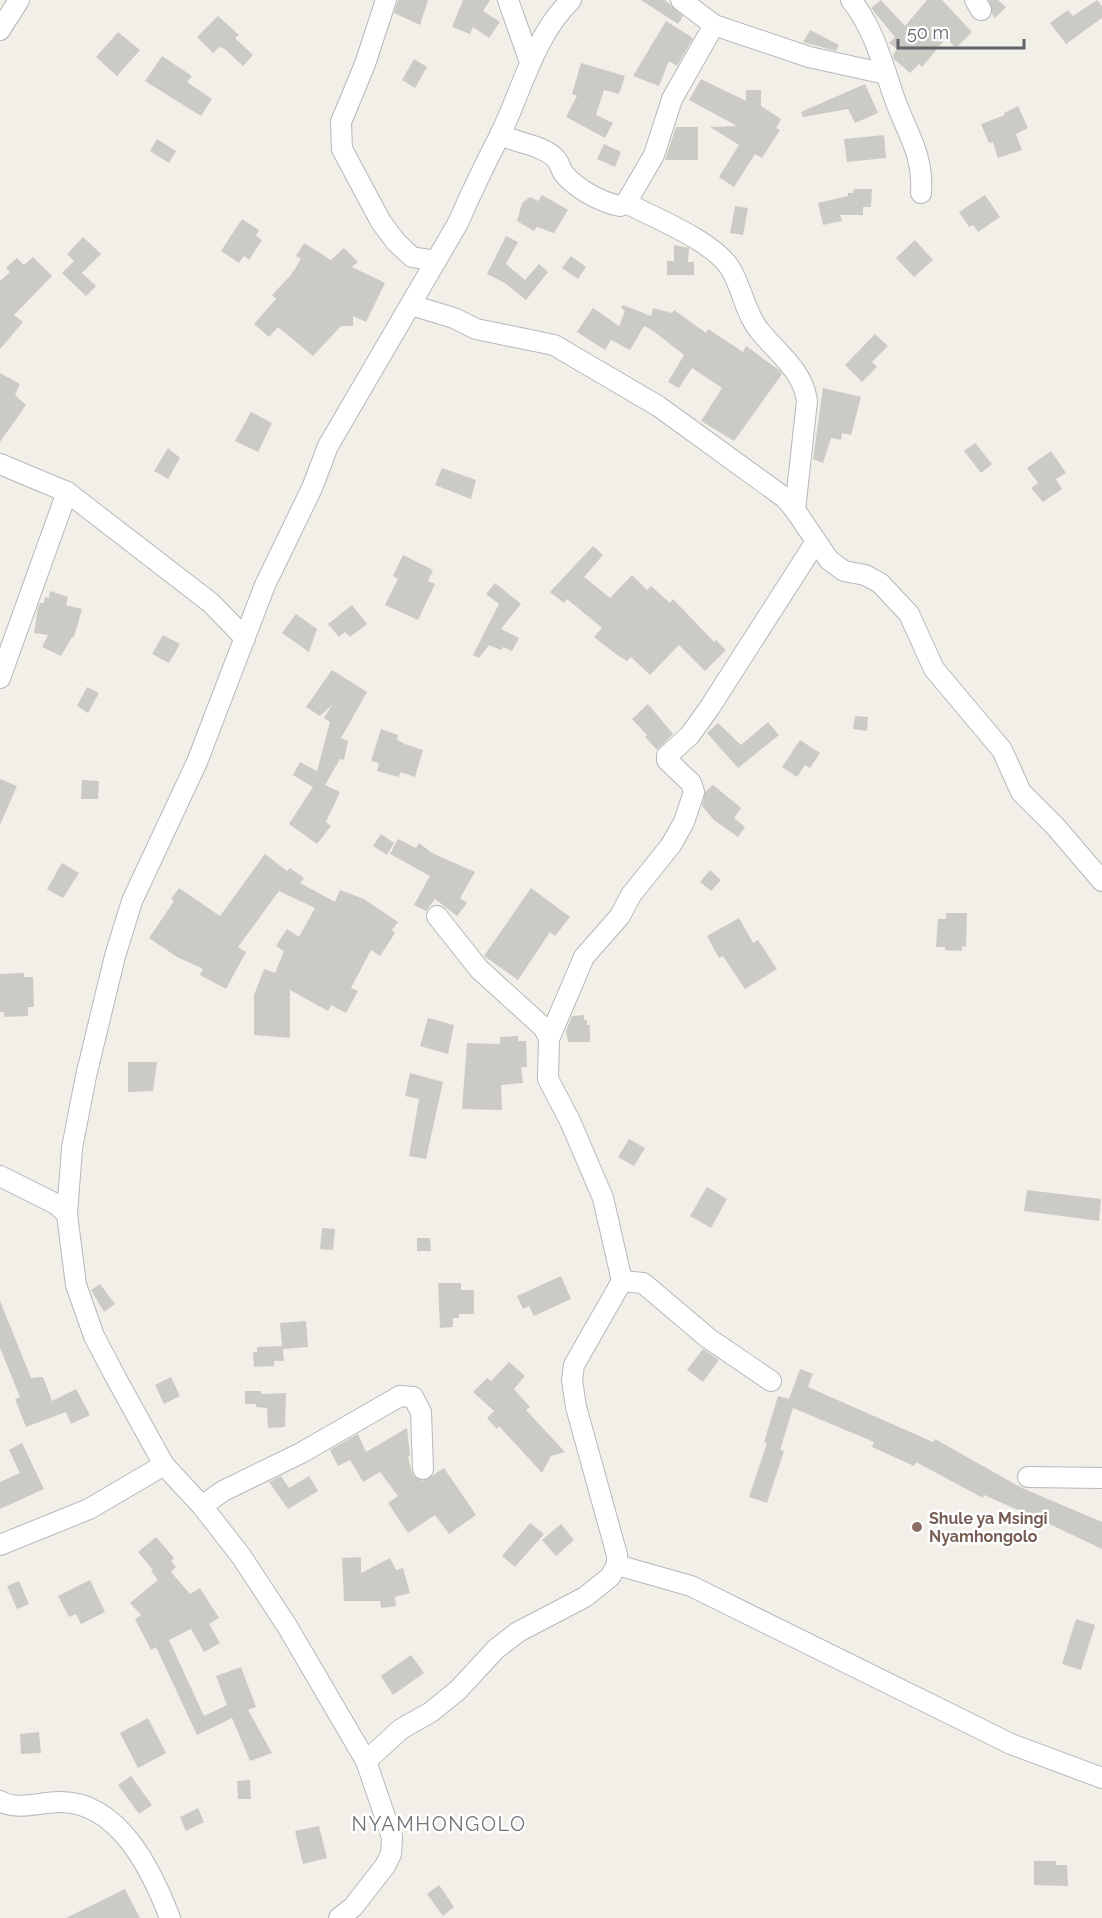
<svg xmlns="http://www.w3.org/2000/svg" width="1102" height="1918" viewBox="0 0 1102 1918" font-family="Raleway,sans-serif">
	<rect width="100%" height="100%" fill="#f1efe8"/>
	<g fill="#cccac5">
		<path d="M398,0H428L420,25L394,13Z"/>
		<path d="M463,0H490L483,11L500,22L489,38L473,27L470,34L452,27Z"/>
		<path d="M641,0H665L683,16L678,24Z"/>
		<path d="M881,0L905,26L927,0H942L972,32L956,48L946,38L922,67L919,64L910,73L894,59L893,55L897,49L889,43L895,37L871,8Z"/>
		<path d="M989,0H998L1006,7L995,18L992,14Z"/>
		<path d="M1097,0L1102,6V18L1066,44L1050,23L1068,10L1073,16Z"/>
		<path d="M218,16L239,35L235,38L253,55L243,66L225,49L219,47L213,53L197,37Z"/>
		<path d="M666,21L693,38L677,66L669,61L659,86L633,76Z"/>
		<path d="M810,30L839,45L836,51L803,42Z"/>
		<path d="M118,32L140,50L117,76L96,57Z"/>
		<path d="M162,56L192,76L187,82L212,99L201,116L145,81Z"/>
		<path d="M414,59L427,67L415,88L402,80Z"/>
		<path d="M581,63L625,76L619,94L604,90L596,115L613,123L605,138L566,117L577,96L572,94Z"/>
		<path d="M701,79L746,101V90H761V106L781,119L776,128L780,130L762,158L755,154L734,187L719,177L739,145L710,127L737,126L689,100Z"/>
		<path d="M865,84L878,113L855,123L848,109L803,117L801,112Z"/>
		<path d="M1018,106L1028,128L1016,134L1022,150L998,158L993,142L989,143L981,124L1005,115L1004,113Z"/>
		<path d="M676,127H698V160H665Z"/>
		<path d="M884,135L886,158L847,162L844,139Z"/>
		<path d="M157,139L176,151L169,163L150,151Z"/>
		<path d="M604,144L621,152L615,167L597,159Z"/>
		<path d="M854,189H872L871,207H863V215H840L842,221L823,225L818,203L848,196V193H853Z"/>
		<path d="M542,195L568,210L554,233L537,227L534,231L517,221L522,203L530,197L538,201Z"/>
		<path d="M985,195L1000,217L978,232L973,225L969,227L959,212Z"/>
		<path d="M735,206L748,208L743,235L730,233Z"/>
		<path d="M242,219L259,230L256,236L262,240L249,260L244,256L239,263L221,251Z"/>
		<path d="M506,236L518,242L506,264L525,280L539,264L548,272L526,300L505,283L487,274Z"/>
		<path d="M83,237L101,254L82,273L96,286L86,296L62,273L74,261L67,254Z"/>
		<path d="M915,240L933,260L914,277L896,258Z"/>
		<path d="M304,243L331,260L344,248L358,262L352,267L385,283L366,322L353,316V326H341L313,356L278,327L269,337L254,324L276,299L272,295L291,275L301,259L296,256Z"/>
		<path d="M674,245L689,248L688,262H694V275H667V261H674Z"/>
		<path d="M571,256L586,267L578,279L562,268Z"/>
		<path d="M33,257L52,276L14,315L23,322L0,349V281L10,272L6,268L17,258L24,265Z"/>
		<path d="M623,305L651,316L653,308L672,313L674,310L706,333L708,329L743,352L746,346L779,370L782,374L734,441L701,421L722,388L692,368L679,388L668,382L684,355L652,330L644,326L630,350L611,340L605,350L577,332L593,308L619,326L625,311L621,308Z"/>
		<path d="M875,334L888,346L872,362L877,367L862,382L845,365Z"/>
		<path d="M0,373L20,384L15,395L26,405L0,442Z"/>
		<path d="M823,388L861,397L851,435L842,433L841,440L831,438L823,463L813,459Z"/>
		<path d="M251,412L272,423L258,452L235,441Z"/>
		<path d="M975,443L992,464L981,473L964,451Z"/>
		<path d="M168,448L180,458L168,479L154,471Z"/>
		<path d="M1051,451L1066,473L1056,479L1062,489L1043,502L1031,488L1038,483L1027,468Z"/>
		<path d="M442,468L476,480L471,499L435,485Z"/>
		<path d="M593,546L603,555L584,577L610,598L632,575L647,590L651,586L670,603L673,599L714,642L716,640L726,650L705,671L679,645L650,675L631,657L627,661L617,655L594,637L602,628L567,599L564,603L550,592Z"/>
		<path d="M403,555L433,570L428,581L435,584L418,620L385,605L398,579L393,576Z"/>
		<path d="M495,583L521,604L501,629L519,638L512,651L503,647L501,650L489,645L479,658L473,655L499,604L486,594Z"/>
		<path d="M50,591L68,597L66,605L82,609L74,637H72L61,656L42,647L48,635L34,633L38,607L40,603H44L45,597L49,598Z"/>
		<path d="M352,605L367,624L350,637L345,632L339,637L328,624Z"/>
		<path d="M296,614L317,629L309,652L282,633Z"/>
		<path d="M163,635L180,644L169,663L152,654Z"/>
		<path d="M332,670L367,692L341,738L348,741L344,760L340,759L325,785L340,792L326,822L331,826L317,844L289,824L313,787L293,775L300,762L317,771L330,722L324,718L332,705L320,716L306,707Z"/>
		<path d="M87,687L99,693L88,713L77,706Z"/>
		<path d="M648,704L673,734L657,750L645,737L647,735L632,719Z"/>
		<path d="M855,716L868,717L867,731L853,729Z"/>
		<path d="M768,722L779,735L738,768L707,733L718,723L741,745Z"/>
		<path d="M381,729L398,735L397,740L405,744L423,750L415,777L400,772L399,777L377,771L379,763L371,761Z"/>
		<path d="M800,740L820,753L810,768L805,765L797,777L782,767Z"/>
		<path d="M0,779L17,786L0,825Z"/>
		<path d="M82,780L99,781L98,799H81Z"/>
		<path d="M713,785L741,808L734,818L745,827L738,837L714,820L702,806L705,792Z"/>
		<path d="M381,834L394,843L387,855L373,846Z"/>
		<path d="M398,839L416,848L419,843L432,853L475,872L460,898L467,903L457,916L435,899L426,911L414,905L430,876L390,854Z"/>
		<path d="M265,854L287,871L290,868L304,878L300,883L335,902L340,890L364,899L398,922L392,930L395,933L380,956L371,950L351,988L358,991L346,1013L331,1005L328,1011L290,990V1038L254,1035V995L264,969L275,973L284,951L276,946L287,929L299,937L315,908L279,891L238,947L246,952L226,989L200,975L203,969L177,957L149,938L174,901L171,899L179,888L220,916Z"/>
		<path d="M62,863L79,873L63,898L47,889Z"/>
		<path d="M710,870L721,880L711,891L700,882Z"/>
		<path d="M531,888L570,917L555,936L550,932L518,980L484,956Z"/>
		<path d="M946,913H967L966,947L962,946V951L945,950V947H936L938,919H946Z"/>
		<path d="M739,918L753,943L758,940L777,969L745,989L723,956L719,958L707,936Z"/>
		<path d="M24,973V977H33L34,1007H28V1016L4,1017V1012H0V974Z"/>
		<path d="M584,1015V1020H587V1025H590V1042H568L566,1031L572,1016Z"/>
		<path d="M428,1018L454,1025L448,1054L420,1046Z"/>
		<path d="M518,1036V1041H526L527,1067H521L523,1083L501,1085L502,1110L462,1109L467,1043L500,1044V1037Z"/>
		<path d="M128,1062H157L153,1091L128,1092Z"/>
		<path d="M410,1073L443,1082L426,1159L409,1156L419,1099L405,1096Z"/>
		<path d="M629,1139L645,1148L634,1166L618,1157Z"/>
		<path d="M707,1187L727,1199L711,1228L690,1216Z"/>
		<path d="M1027,1190L1101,1199L1099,1221L1024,1211Z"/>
		<path d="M322,1228L335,1229L333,1250L320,1249Z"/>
		<path d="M417,1238H430L431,1251H417Z"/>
		<path d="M561,1276L571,1299L534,1316L529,1306L523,1309L517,1296Z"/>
		<path d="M438,1283H461V1290H474V1314H459V1318H453V1327L440,1328Z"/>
		<path d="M100,1284L115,1304L104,1312L91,1290Z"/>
		<path d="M0,1301L31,1378L43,1377L52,1401L76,1389L90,1415L71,1424L66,1412L26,1427L15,1399L20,1397L0,1348Z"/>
		<path d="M306,1321L308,1347L283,1349L284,1361H274V1366L254,1367L253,1352H257V1347L282,1346L280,1323Z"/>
		<path d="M703,1349L719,1360L703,1382L687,1370Z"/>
		<path d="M509,1362L525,1376L514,1389L530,1407L526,1410L565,1452L551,1456L542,1473L499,1426L497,1429L487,1418L494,1411L473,1392L487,1378L491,1381Z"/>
		<path d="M800,1369L813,1374L808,1387L933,1442L935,1439L1022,1488L1102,1522V1549L1041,1520L984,1495L983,1498L916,1462L914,1466L872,1447L874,1442L793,1408L780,1450L784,1451L767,1503L749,1497L767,1443L764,1442L778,1396L789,1399Z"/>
		<path d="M171,1377L180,1396L164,1404L155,1385Z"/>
		<path d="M245,1391H261V1394L286,1393L285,1427L268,1428L267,1408L256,1407V1404H245Z"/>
		<path d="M407,1428L410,1455L408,1457L413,1476L424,1481L444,1468L476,1515L449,1534L435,1515L408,1533L388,1503L398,1496L380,1472L363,1482L350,1460L338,1466L330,1450L358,1434L366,1452Z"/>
		<path d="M22,1443L44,1489L0,1509V1482L20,1473L9,1450Z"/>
		<path d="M281,1476L289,1488L309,1476L318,1491L288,1509L269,1482Z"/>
		<path d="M530,1523L544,1534L515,1567L502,1556Z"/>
		<path d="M561,1524L574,1540L556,1556L542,1540Z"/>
		<path d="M156,1537L174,1558L171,1561L176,1567L171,1572L190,1594L200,1588L219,1618L209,1624L220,1643L204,1652L191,1629L169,1640L204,1716L227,1705L216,1676L241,1667L256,1707L248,1710L272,1753L250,1761L232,1718L197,1735L156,1647L151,1650L135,1619L141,1615L130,1603L158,1580L151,1571L153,1570L138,1552Z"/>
		<path d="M361,1557V1573L390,1558L396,1570L403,1568L410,1593L395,1597L396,1606L381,1608L380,1601H344L342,1558Z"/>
		<path d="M90,1580L105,1612L81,1624L76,1614L69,1617L58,1596Z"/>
		<path d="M19,1581L29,1604L17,1609L7,1586Z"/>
		<path d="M1076,1619L1095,1625L1081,1670L1062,1664Z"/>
		<path d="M411,1655L424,1673L393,1695L381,1676Z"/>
		<path d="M148,1718L166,1753L138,1768L120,1733Z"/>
		<path d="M39,1732L41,1753L21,1754L20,1734Z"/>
		<path d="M131,1776L152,1805L139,1814L118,1785Z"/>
		<path d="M250,1780L251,1799H238L237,1781Z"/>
		<path d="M198,1808L204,1822L186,1831L180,1817Z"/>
		<path d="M319,1826L327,1858L303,1864L295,1831Z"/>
		<path d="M1034,1861H1056V1865H1067L1068,1886L1034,1885Z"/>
		<path d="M439,1885L454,1907L443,1916L427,1894Z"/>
		<path d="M125,1889L140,1918H66Z"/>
	</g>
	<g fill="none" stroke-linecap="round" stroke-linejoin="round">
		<g stroke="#b5b8bc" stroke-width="22">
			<g id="minor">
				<path d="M386,0L365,64L341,122L342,149L381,222L396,242L412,257L436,261"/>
				<path d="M508,0L530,62"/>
				<path d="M681,0L714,25L809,57L886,74"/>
				<path d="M851,0C874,29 882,62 894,97C906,132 924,154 921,193"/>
				<path d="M975,0L981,10"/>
				<path d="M0,30L19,0"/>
				<path d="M500,134C517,144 541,144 555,158C560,162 560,169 564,174C577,189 600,202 620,206L626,203L654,155L672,99L714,25"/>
				<path d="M626,203C655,218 713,241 730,268C742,287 745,313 759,330C777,353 803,370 807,401L795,510"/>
				<path d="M411,305L454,318L476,329L554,345L658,406L785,498L795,510L829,560L844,571L865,575L880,583L909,614L934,669L1002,750L1021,792L1055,826L1102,881"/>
				<path d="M0,464L67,492L211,603L245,638"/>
				<path d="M0,678L67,492"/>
				<path d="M549,1039L584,957L620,916L631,895L671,845L684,822L694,792L691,783L667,760V756L690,735L710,707L815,543"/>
				<path d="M0,1176L56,1204L67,1214"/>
				<path d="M622,1281L643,1283L708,1338L771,1381"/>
				<path d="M1028,1477L1102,1478"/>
				<path d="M202,1506L223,1491L301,1453L400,1396L413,1397L421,1412L423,1469"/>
				<path d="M0,1545L89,1509L164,1465"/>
				<path d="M617,1565L691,1586L1011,1744L1102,1778"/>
				<path d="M366,1761L401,1729L431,1712L458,1690L496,1649L518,1632L585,1597L610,1577L617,1565V1555L576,1407L572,1380L574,1365L622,1281L603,1198L570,1121L548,1079L549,1039L544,1028L479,969L437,916"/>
				<path d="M0,1801C18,1811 40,1802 59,1802C119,1801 152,1871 170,1918"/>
				<path d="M339,1918L353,1907L385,1866L391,1854L392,1837L366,1761L287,1626L241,1556L202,1506L164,1465L116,1378L94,1336L76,1285L67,1214L72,1148L86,1076L115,956L132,901L197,762L265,585L312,488L328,446L458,223C471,193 485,164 500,135C523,88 533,38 571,0"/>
			</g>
		</g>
		<use href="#minor" stroke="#fff" stroke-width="20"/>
	</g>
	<circle fill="#8d6e63" stroke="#fff" stroke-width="2" cx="917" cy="1527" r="6"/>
	<g text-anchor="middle" stroke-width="5" stroke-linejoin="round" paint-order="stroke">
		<g font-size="16" font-weight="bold" fill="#785e54" stroke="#fff" text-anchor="start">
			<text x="929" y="1524">Shule ya Msingi<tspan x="929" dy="18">Nyamhongolo</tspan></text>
		</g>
		<g font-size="20" letter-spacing="1.5" fill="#70757a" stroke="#fff">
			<text x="439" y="1831">NYAMHONGOLO</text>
		</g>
	</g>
	<path d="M898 39v9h126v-9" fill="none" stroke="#5f6368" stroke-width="3"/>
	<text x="907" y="39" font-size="18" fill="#5f6368" stroke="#ffffff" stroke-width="4.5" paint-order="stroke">50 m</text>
</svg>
